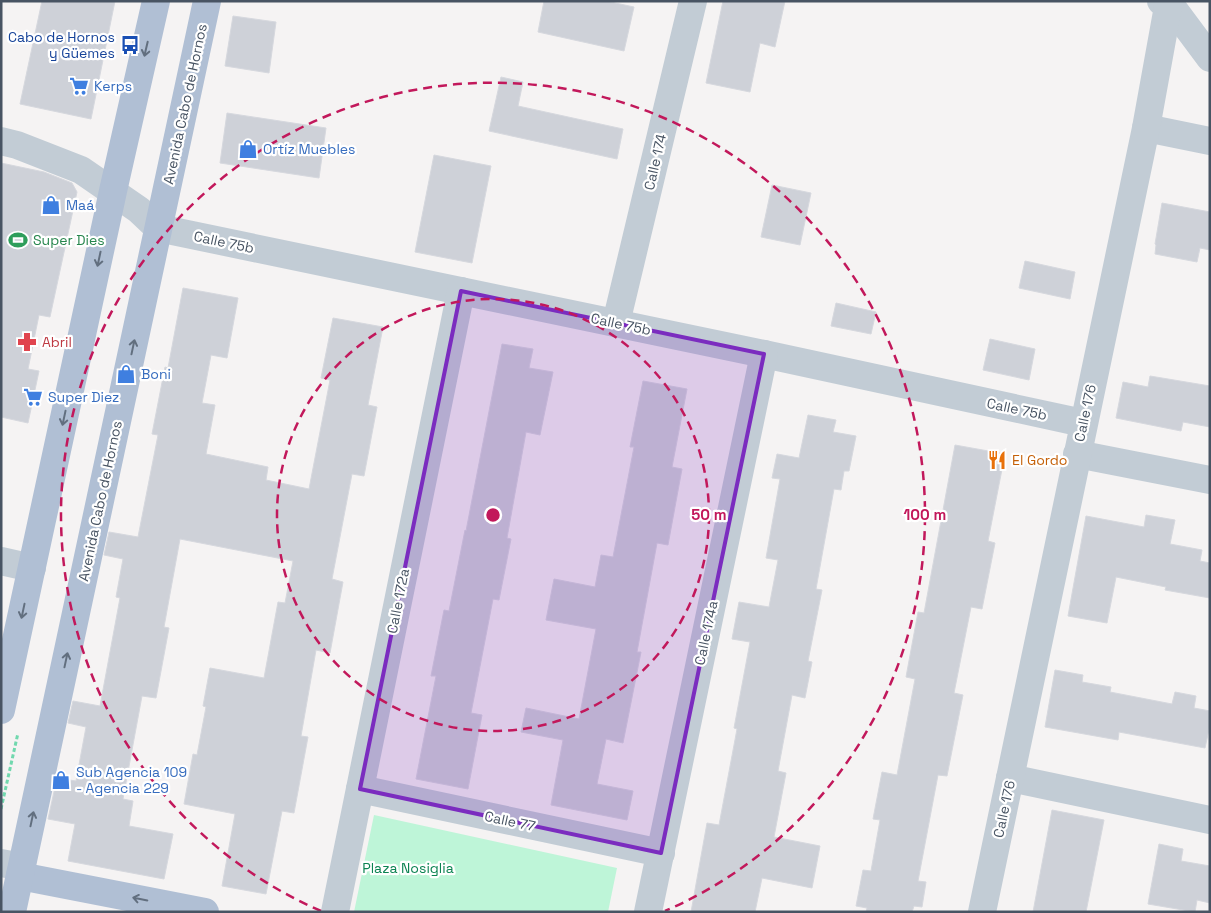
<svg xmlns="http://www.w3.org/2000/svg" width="1211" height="913" viewBox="0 0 1211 913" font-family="'Space Grotesk',sans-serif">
	<rect width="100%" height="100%" fill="#f5f3f3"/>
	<path fill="#bef5d8" d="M374,815L617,868L608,912H354Z"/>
	<g fill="#ced1d8" stroke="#d6d8de">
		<path d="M42,1H115L91,119L20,104Z"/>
		<path d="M544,1H606L634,7L624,51L538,32Z"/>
		<path d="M723,1H785L775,47L760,43L750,92L706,83Z"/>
		<path d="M233,16L276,22L269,73L225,66Z"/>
		<path d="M501,77L523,82L518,106L623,129L617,159L489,131Z"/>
		<path d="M227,113L326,128L319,178L220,163Z"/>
		<path d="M434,155L491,166L472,263L415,252Z"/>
		<path d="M1,163L44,172L72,183L77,192L50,317L39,315L28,369L39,371L28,423L1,417Z"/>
		<path d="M772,185L811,193L800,245L761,237Z"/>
		<path d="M1162,203L1210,212V250L1200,248L1197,262L1155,254L1156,245L1155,244Z"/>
		<path d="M1025,261L1075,272L1070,299L1019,288Z"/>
		<path d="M183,288L238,298L227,358L211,355L202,403L215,405L206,454L268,467L266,480L309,489L330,380L321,378L333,318L383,327L368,405L377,407L364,476L352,474L332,579L343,582L330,653L316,650L301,736L308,737L294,813L282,811L266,894L222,886L235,814L184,804L193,754L197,755L206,707L203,706L210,668L264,678L278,602L285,603L293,561L180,539L164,627L169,628L156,698L142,696L123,799L133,801L129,826L173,834L164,879L68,861L75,824L48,819L57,778L76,781L86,727L68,723L73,701L100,706L120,598L116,597L123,559L104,555L109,532L138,537L158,435L152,434L165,367L168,368Z"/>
		<path d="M836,303L876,312L871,334L831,326Z"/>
		<path d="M990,339L1035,349L1029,380L983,370Z"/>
		<path d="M502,344L533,349L529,368L553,372L540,435L526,432L507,538L511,539L499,600L493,599L471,713L482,715L468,789L416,779L436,676H431L444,610L449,611L465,530L466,531Z"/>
		<path d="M1150,376L1210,386V427L1183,422L1181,431L1116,418L1123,382L1148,387Z"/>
		<path d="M643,381L687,389L672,467L682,469L668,545L657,543L637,652H641L623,743L606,739L597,784L633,791L627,820L551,805L563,740L521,732L526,708L579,719L596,629L546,620L554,579L595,587L601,555L613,557L634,447H630Z"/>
		<path d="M808,415L836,420L833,432L856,436L849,471H844L841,490L834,489L816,589L822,590L808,661L812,662L805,698L792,695L778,771L786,773L774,837L820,846L812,888L762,878L755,912H691L707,823L719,825L737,729L734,728L750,642L732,639L739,602L769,607L778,560L766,558L780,479L772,478L777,454L799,458Z"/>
		<path d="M955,445L1005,454L988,541L995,543L982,609L971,607L954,693L963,695L947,776L938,775L918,881L926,882L922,907L914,906L912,912H866L867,908L856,906L863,870L871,871L880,820L873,819L882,772L897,775L915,679L906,677L918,612L924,613Z"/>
		<path d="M1146,515L1175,520L1170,544L1202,550L1200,561L1210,563V598L1165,590L1166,587L1116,577L1107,623L1068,616L1086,516L1144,527Z"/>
		<path d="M1055,670L1083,675L1082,682L1111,687L1110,692L1172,704L1175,692L1196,696L1194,708L1210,711V725L1205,748L1119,732L1118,740L1045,727Z"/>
		<path d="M1052,810L1104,820L1086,912H1033Z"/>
		<path d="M1159,844L1183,849L1181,861L1210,866V903L1197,900L1195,912L1148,904Z"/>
	</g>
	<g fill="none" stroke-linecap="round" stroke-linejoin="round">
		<path stroke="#71d8ae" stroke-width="3" stroke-dasharray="4 2.5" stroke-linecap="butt" d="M1,809L18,733"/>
		<g stroke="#c2ccd5" stroke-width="28">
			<path d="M1161,1L1169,3L1210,58"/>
			<path d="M1146,128L1210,141"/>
			<path d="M1,141L17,145L81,170L139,210L158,228L764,354L1083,423"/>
			<path d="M616,323L693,1"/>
			<path d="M1077,454L1210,480"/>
			<path d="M1,561L32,568"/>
			<path d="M1010,778L1210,820"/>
			<path d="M360,789L661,853"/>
			<path d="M1,863L22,867"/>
			<path d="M335,912L461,291"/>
			<path d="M648,912L764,354"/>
			<path d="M982,912L1146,128L1169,1"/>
		</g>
		<g stroke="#b0bfd4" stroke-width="28">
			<path d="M1,710L113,191L156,1"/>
			<path d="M20,876L205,912"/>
			<path d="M12,912L207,1"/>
		</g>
	</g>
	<defs><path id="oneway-shaft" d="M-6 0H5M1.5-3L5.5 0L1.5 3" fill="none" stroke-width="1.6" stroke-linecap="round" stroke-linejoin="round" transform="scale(1.25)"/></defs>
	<g stroke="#626f7f">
		<use href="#oneway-shaft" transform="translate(146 49) rotate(103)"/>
		<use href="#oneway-shaft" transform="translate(99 259) rotate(102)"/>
		<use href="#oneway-shaft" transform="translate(133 347) rotate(-78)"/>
		<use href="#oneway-shaft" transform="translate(64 418) rotate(102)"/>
		<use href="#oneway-shaft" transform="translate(23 611) rotate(102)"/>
		<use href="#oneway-shaft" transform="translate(66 660) rotate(-78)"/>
		<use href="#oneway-shaft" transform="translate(32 819) rotate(-78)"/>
		<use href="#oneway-shaft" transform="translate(140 899) rotate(-169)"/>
	</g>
	<path fill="#7b2cbf" fill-opacity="0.2" stroke="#7b2cbf" stroke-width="4" stroke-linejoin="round" d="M461,291L764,354L661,853L360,789Z"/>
	<g fill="none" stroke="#c2185b" stroke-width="2.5" stroke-dasharray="9 6">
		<circle cx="493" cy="515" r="216"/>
		<path d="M321 911A432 432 0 1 1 665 911"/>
	</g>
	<defs>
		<g id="bus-bare" transform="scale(1.5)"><path d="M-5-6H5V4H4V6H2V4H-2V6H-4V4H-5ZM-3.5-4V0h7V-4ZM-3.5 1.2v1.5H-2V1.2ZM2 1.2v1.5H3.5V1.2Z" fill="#1a4fb4" stroke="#fff" stroke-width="2.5" paint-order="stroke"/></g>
		<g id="supermarket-bare" transform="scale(1.5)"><path d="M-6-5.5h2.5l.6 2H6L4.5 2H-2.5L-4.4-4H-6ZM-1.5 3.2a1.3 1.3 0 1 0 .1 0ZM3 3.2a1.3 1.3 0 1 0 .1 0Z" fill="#3f7fe0" stroke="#fff" stroke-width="2.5" paint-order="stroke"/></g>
		<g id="shop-bare" transform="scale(1.5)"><path d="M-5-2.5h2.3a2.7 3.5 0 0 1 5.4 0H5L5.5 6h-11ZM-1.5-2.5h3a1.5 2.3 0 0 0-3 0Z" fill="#3f7fe0" stroke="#fff" stroke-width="2.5" paint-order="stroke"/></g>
		<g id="stadium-bare" transform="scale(1.5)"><path d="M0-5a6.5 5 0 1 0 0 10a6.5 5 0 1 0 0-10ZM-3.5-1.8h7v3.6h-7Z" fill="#2e9e5b" stroke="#fff" stroke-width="2.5" paint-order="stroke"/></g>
		<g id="pharmacy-bare" transform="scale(1.5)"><path d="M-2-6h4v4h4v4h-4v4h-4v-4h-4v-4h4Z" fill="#e0444e" stroke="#fff" stroke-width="2.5" paint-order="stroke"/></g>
		<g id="restaurant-bare" transform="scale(1.5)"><path d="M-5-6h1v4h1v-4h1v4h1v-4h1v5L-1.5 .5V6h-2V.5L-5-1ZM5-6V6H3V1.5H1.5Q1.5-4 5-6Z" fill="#e8710a" stroke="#fff" stroke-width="2.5" paint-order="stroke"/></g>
	</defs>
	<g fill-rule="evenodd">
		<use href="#bus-bare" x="130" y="45"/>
		<use href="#supermarket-bare" x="79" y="86"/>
		<use href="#shop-bare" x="248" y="149"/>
		<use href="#shop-bare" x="51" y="205"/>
		<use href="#stadium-bare" x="18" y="240"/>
		<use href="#pharmacy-bare" x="27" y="342"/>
		<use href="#shop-bare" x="126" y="374"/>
		<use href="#supermarket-bare" x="33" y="397"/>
		<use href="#restaurant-bare" x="997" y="460"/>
		<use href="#shop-bare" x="61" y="780"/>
	</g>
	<g text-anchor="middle" stroke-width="4.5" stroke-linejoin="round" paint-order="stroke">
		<g font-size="14" fill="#164399" stroke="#fff" text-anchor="end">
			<text x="115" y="42">Cabo de Hornos<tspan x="115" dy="16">y Güemes</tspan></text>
		</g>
		<g font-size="14" fill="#366cbe" stroke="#fff" text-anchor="start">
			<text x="94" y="91">Kerps</text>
			<text x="263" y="154">Ortíz Muebles</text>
			<text x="66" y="210">Maá</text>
			<text x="141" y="379">Boni</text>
			<text x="48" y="402">Super Diez</text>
			<text x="76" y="777">Sub Agencia 109<tspan x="76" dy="16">- Agencia 229</tspan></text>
		</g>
		<g font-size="14" fill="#485463" stroke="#fff">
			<text transform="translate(185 104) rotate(-78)" y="5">Avenida Cabo de Hornos</text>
			<text transform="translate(655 162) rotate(-77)" y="5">Calle 174</text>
			<text transform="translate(224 242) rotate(12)" y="5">Calle 75b</text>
			<text transform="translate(621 324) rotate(12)" y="5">Calle 75b</text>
			<text transform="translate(1017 409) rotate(12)" y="5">Calle 75b</text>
			<text transform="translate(1085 413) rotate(-78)" y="5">Calle 176</text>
			<text transform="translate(100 501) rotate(-78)" y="5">Avenida Cabo de Hornos</text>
			<text transform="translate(398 601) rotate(-79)" y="5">Calle 172a</text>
			<text transform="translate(706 633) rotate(-78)" y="5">Calle 174a</text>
			<text transform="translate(1004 809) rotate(-78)" y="5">Calle 176</text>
			<text transform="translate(510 821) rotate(12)" y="5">Calle 77</text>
		</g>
		<g font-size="14" fill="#27864d" stroke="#fff" text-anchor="start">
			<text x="33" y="245">Super Dies</text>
		</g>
		<g font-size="14" fill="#be3a42" stroke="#fff" text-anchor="start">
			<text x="42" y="347">Abril</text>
		</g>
		<g font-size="14" fill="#c56008" stroke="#fff" text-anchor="start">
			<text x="1012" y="465">El Gordo</text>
		</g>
		<g font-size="14" fill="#0c8352" stroke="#fff">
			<text x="408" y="873">Plaza Nosiglia</text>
		</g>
	</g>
	<circle cx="493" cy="515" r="8" fill="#c2185b" stroke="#fff" stroke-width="2.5"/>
	<g font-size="15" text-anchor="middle" font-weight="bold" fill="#c2185b" stroke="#fff" stroke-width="4.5" stroke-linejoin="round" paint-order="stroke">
		<text x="709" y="520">50 m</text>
		<text x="925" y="520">100 m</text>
	</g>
	<rect width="1211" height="913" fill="none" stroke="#485463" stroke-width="5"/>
</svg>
